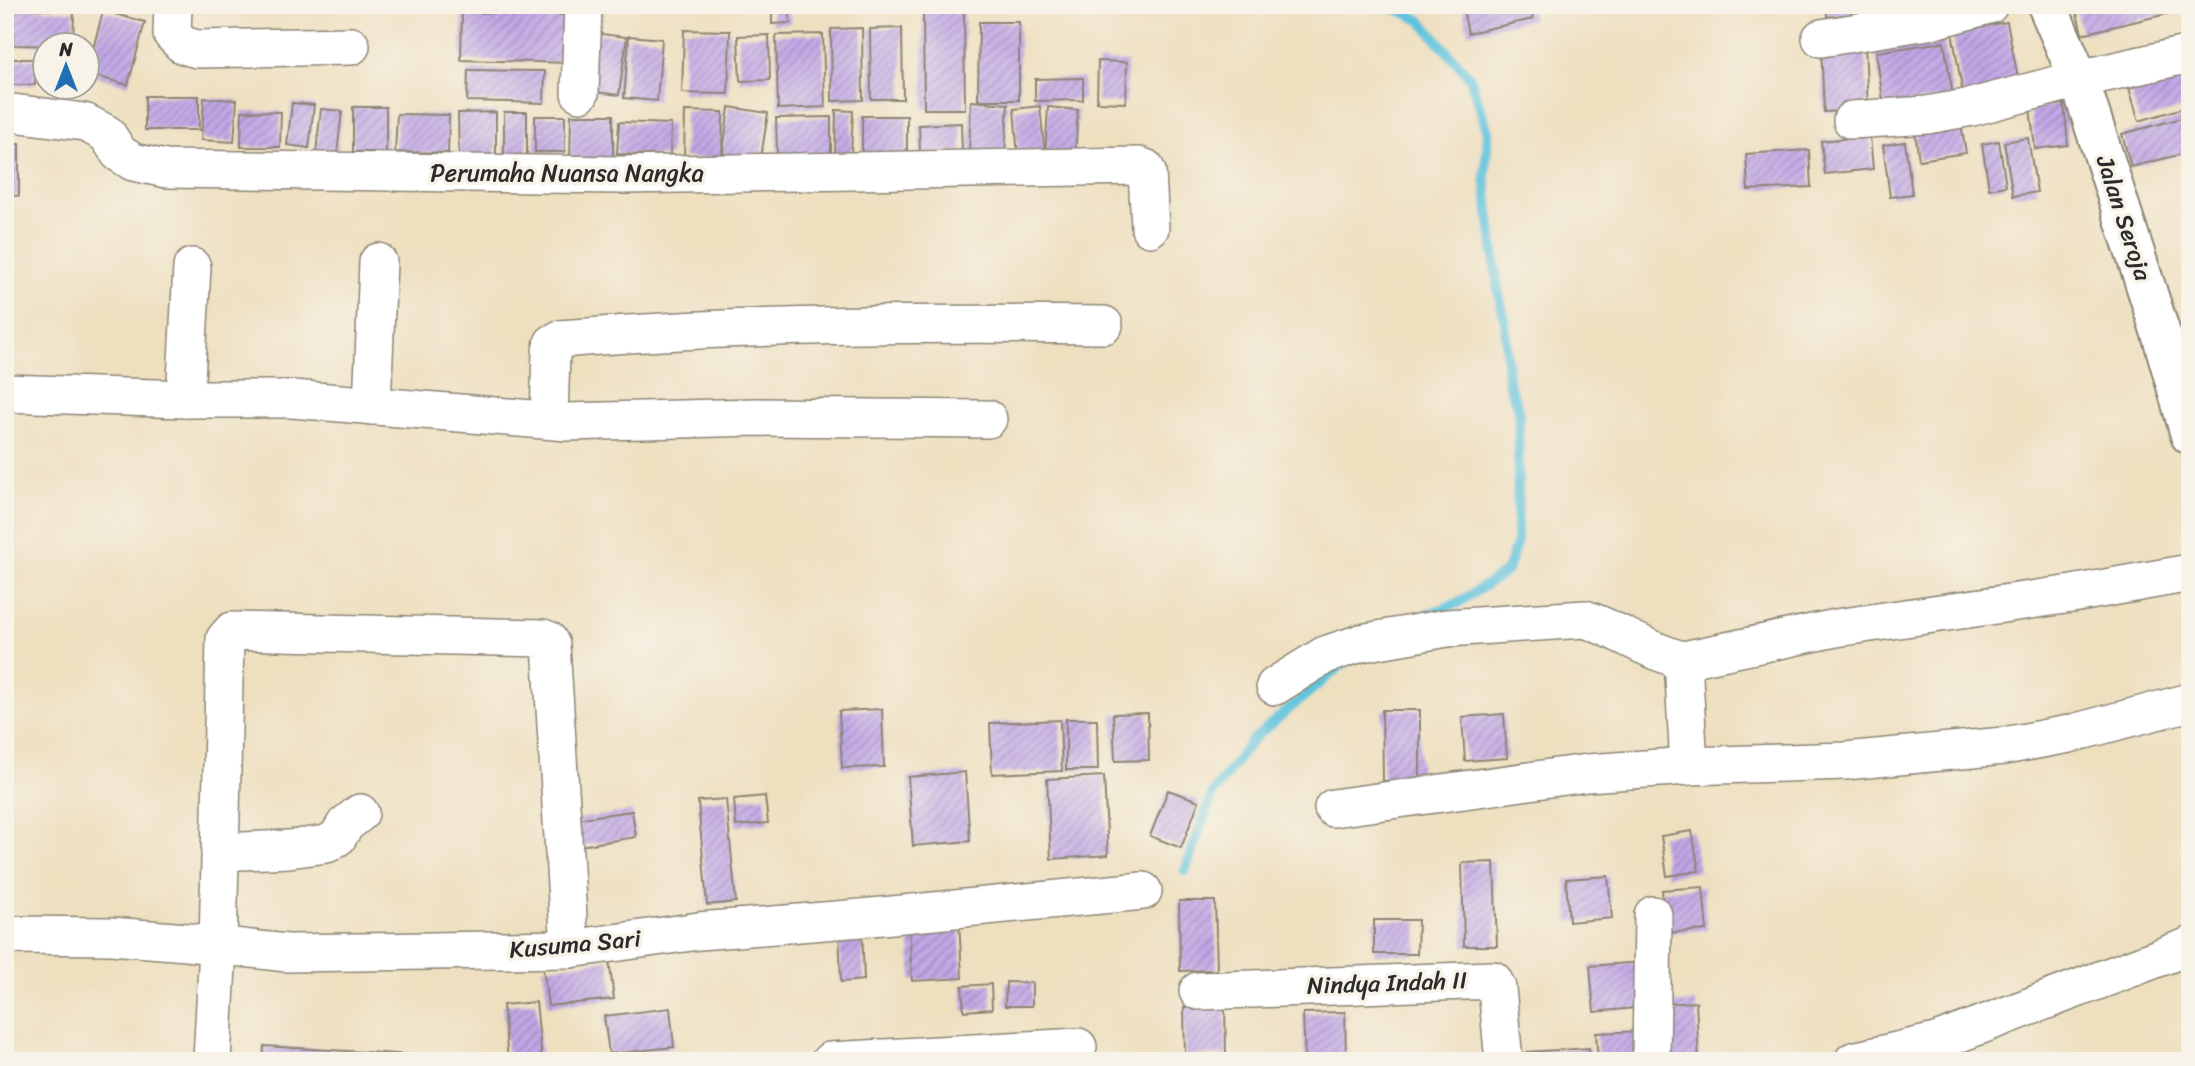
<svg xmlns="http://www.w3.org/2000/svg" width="2195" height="1066" viewBox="0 0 2195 1066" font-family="Sriracha,sans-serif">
	<defs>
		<pattern id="building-hatch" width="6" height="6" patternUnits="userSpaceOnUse" patternTransform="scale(1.75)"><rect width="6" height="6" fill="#c1a7e6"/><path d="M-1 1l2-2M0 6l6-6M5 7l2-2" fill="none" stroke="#9d88bb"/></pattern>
	</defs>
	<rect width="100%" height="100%" fill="#f7f3e8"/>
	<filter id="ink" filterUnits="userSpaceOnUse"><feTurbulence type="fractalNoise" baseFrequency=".0143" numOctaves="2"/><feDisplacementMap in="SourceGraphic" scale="14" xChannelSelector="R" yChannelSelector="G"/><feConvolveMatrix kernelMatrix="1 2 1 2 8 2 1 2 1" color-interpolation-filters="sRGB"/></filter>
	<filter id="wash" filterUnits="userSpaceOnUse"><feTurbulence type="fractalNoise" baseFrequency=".00686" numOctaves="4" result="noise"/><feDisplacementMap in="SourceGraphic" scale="28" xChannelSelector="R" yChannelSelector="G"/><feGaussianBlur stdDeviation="1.57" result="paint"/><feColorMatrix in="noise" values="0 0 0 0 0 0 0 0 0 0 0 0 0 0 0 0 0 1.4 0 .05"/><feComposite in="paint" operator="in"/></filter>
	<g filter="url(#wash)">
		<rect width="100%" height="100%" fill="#eedfbf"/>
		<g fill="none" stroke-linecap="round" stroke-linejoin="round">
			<g stroke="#5fc3dd" stroke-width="10">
				<path d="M1387,5L1420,20L1470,78L1488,132L1485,177L1498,290L1505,321L1508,382L1519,411L1517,541L1507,571L1458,603L1425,615"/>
				<path d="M1185,871L1213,793L1252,740L1344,663"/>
			</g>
		</g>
		<g id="blocks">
			<g fill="url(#building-hatch)">
				<path d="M465,5H544V10L465,11Z"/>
				<path d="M772,5H789L790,23L772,24Z"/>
				<path d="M1462,5H1530L1533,19L1468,33Z"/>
				<path d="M1826,5H1854L1855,14L1827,17Z"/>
				<path d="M2075,5H2169L2171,13L2082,34Z"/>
				<path d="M14,8L74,11L73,46L13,45Z"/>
				<path d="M103,11L145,22L128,85L88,74V68Z"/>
				<path d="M462,12L572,15L571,63L461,60Z"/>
				<path d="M923,12H964L965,109H924Z"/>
				<path d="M979,22H1019V100H978Z"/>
				<path d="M2007,22L2020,88L1964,99L1952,32Z"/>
				<path d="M862,28L863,100L832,101L831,29Z"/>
				<path d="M902,28L903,99H871L870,29Z"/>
				<path d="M684,30L730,31L728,94L682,93Z"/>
				<path d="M593,33L627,37L619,95L586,91Z"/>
				<path d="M823,34L825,107L778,109L776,35Z"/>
				<path d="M769,35L770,80L740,81L738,36Z"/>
				<path d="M629,36L662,39L657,101L624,98Z"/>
				<path d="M1944,42L1953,96L1884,107L1876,52Z"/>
				<path d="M1865,44L1868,110L1824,112L1821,46Z"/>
				<rect x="5" y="59" width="30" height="26"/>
				<path d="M1098,61L1127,62L1126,103L1097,102Z"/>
				<path d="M2190,69V106L2139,121L2129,88Z"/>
				<path d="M468,70L545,71L544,103L467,101Z"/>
				<path d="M1083,78V100L1035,101V79Z"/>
				<rect x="145" y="96" width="54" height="34"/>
				<path d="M204,98L237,100L234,142L201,140Z"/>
				<path d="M971,101L1008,104L1005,154L969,153Z"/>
				<path d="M292,103L314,105L309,148L287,145Z"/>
				<path d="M2064,104L2068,145L2035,149L2030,108Z"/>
				<path d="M1040,106L1045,155L1018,157L1014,109Z"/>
				<rect x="353" y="107" width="33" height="45"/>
				<path d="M729,107L768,113L760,164L722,159Z"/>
				<path d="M1048,107L1078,110L1075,156L1045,155Z"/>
				<path d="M321,109L342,111L337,154L316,152Z"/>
				<path d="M836,110L853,111L851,154H835Z"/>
				<path d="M242,111L281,112L280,147H241Z"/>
				<path d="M685,111L723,112L722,159L684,158Z"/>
				<path d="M496,112V158L459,159L458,113Z"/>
				<rect x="504" y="112" width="23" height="46"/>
				<path d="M397,114L449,115L448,153L395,152Z"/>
				<path d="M571,115H613V160H570Z"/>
				<rect x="535" y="116" width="30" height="36"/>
				<rect x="862" y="116" width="45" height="40"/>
				<path d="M831,117V153L777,154L776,118Z"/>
				<path d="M2182,118L2190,152L2131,167L2122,134Z"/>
				<path d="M619,122L671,124L670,156L617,154Z"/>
				<path d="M961,123L962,152L920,153L919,125Z"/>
				<path d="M1961,123L1966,153L1919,160L1915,131Z"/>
				<path d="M1870,136L1873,169L1825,174L1821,141Z"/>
				<path d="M2028,138L2037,192L2013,196L2004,142Z"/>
				<path d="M1999,141L2006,186L1989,189L1982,144Z"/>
				<path d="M1905,142L1912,194L1890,197L1883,145Z"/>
				<path d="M5,144H19V196L5,195Z"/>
				<path d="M1809,150L1811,187L1748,190L1746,154Z"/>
				<path d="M882,709L884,767L842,768L839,711Z"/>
				<path d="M1382,710H1420V781H1383Z"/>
				<path d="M1148,713L1149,760L1115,761L1113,714Z"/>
				<path d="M1504,714L1507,758L1465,761L1462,717Z"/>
				<path d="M1066,719H1097L1098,770H1066Z"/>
				<path d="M1060,720L1062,771L992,774L990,723Z"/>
				<path d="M965,772L970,841L913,846L908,777Z"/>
				<path d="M1104,776L1108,855L1051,859L1047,779Z"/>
				<path d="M1168,790L1199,801L1181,848L1150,836Z"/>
				<path d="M765,796L768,823L736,826L734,799Z"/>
				<path d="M726,799L736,902L707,905L698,801Z"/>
				<path d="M632,811L636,837L579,846L575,819Z"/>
				<path d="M1692,831L1699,871L1667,876L1661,836Z"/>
				<path d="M1494,862L1497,946H1464L1462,863Z"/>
				<path d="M1608,876L1612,918L1569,922L1566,879Z"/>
				<path d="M1703,887L1707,930L1665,933L1662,890Z"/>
				<path d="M1179,901H1215L1217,970L1180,971Z"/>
				<path d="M959,919L962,978L912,981L909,923Z"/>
				<path d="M1374,920H1418L1417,954H1374Z"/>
				<path d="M862,926L864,980L841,982L839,928Z"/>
				<path d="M609,960L614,999L548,1006L543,968Z"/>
				<path d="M1641,962L1645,1007L1594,1012L1590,966Z"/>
				<path d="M1006,982L1032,983V1006H1005Z"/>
				<path d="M991,984L992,1009L964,1011L962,986Z"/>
				<path d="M536,1002L542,1061H508L503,1005Z"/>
				<path d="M1696,1002L1699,1061H1667L1664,1004Z"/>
				<path d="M1225,1006L1226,1055L1185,1056L1184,1007Z"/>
				<path d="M670,1008L674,1047L609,1054L604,1016Z"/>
				<path d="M1345,1012L1346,1061H1305L1303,1013Z"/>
				<path d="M1644,1031L1646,1061H1598L1596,1033Z"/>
				<path d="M264,1046L430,1056V1061H263Z"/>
				<path d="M1589,1048L1590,1061H1527V1052Z"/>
			</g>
		</g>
	</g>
	<g filter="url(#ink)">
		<use href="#blocks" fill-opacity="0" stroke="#8c8575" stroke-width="2"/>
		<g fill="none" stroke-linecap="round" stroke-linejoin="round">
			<g stroke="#8c8575" stroke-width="40">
				<g id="street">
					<path d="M173,5L172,34L183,45L197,49L351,46"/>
					<path d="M1821,38L1934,20L1989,5"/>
					<path d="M580,93L583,5"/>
					<path d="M5,112L84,122L107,134L119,153L133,162L166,169L621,175L1139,166L1145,168L1147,172L1150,228"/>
					<path d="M1852,120L1927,115L1972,107L2079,79L2190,54"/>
					<path d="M5,393L185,399H292L567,422L756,417L988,419"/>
					<path d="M185,399L192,267"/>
					<path d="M372,406L378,262"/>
					<path d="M549,420L551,351L553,343L560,339C741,324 923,323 1104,325"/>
					<path d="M1683,660L1689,766"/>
					<path d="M1275,686L1325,655L1361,643L1447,628L1585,619C1618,630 1649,652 1683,660L1836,628L2072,594L2190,573"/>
					<path d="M1333,808L1587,773L1689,766L1845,761L2004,746L2069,734L2190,702"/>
					<path d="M220,852L289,849L327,844L338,837L345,825L360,813"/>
					<path d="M5,935L111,936L187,942L287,953L570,949L699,931L861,918L1143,891"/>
					<path d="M1198,991L1493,980L1497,988L1504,1061"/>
					<path d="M212,1061L218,946L225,639L232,631L543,638L548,640L551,645L570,949"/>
					<path d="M830,1061L1078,1047"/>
					<path d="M1651,1061L1653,915"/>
					<path d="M1853,1061L1936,1042L2190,946"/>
				</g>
			</g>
			<g stroke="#8c8575" stroke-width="42">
				<path id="secondary" d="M2047,5L2079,79L2163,340L2190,435"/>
			</g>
			<use href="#street" stroke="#fff" stroke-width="37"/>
			<use href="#secondary" stroke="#fff" stroke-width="38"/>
		</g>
	</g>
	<g text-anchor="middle" stroke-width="7" stroke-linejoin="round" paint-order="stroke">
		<g font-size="24" fill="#2b2b2b" stroke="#f7f3e8">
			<text x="567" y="181">Perumaha Nuansa Nangka</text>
			<text transform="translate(2124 218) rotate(72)" y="8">Jalan Seroja</text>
			<text transform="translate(575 944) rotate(-5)" y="8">Kusuma Sari</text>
			<text transform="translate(1387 983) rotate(-2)" y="8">Nindya Indah II</text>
		</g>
	</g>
	<rect width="2195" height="1066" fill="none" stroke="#f7f3e8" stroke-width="28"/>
	<g transform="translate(66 66)"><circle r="33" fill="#f7f3e8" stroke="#a5a39c" stroke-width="2"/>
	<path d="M0-5L12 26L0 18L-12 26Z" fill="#1f6fb2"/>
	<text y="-10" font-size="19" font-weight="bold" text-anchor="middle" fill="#2b2b2b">N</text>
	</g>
</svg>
